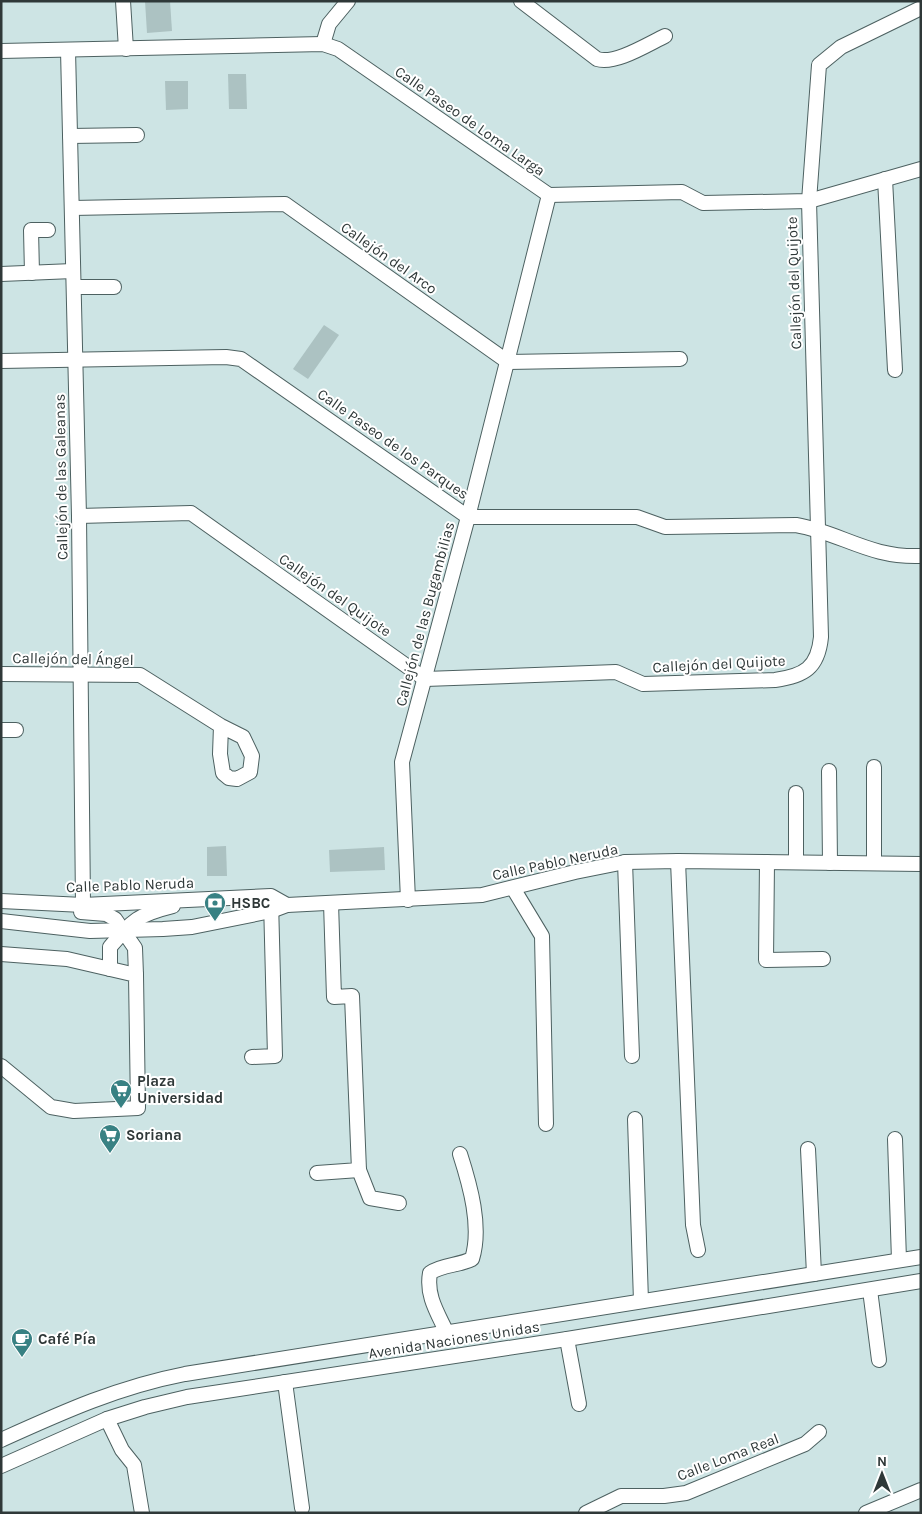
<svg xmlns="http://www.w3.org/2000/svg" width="922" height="1514" viewBox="0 0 922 1514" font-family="Karla,sans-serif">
	<rect width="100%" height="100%" fill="#cde4e4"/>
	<g fill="#acc2c2">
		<path d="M145,1H170L172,31L147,33Z"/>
		<path d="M228,74H246L247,109H229Z"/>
		<path d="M165,81H188V109L166,110Z"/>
		<path d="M324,325L339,335L308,379L293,369Z"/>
		<path d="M226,846L227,876H207V847Z"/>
		<path d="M384,847L385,870L330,872L329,850Z"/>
	</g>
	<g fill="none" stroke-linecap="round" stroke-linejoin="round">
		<g stroke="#4d6161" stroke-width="16">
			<g id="minor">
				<path d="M123,1L126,49"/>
				<path d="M521,1L597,59C615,65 648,44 665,36"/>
				<path d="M323,44L329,24L348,1"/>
				<path d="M68,50L79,516L83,905"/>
				<path d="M1,51L323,44L338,49L549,195L682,192L703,203L809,201L921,169"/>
				<path d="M70,136L137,135"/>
				<path d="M885,179L895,370"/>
				<path d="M72,208L285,204L508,362L680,359"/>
				<path d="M32,273L31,230H48"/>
				<path d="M1,274L73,271"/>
				<path d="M74,287H114"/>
				<path d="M1,361L226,357L241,359L468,517H637L665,527L796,525C842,533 869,558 921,556"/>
				<path d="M79,516L191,513L425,679L616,672L643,684L775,680C804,676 818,668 821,637L809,201L819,65L841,47L921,8"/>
				<path d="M1,674L140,675L221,726L243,737L252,756L250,772L237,779L229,778L223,773L220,754L221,726"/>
				<path d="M1,730H16"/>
				<path d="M829,771L830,863"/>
				<path d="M796,793V862"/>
				<path d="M678,861L693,1225L698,1250"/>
				<path d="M625,862L632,1056"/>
				<path d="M767,862L766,960L823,959"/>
				<path d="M874,863V767"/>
				<path d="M513,888L542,936L546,1124"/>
				<path d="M408,900L402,762L468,517L549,195"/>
				<path d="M1,901L83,905L271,896L287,905"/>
				<path d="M81,912L106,914L115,919L135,948L136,975"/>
				<path d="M1,921L90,931L163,929L192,927L271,911L287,905L482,895L575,872L625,862L678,861L921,864"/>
				<path d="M1,954L67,959L136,975L138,1108L74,1111L51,1107L1,1066"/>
				<path d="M110,969V947C133,920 137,915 173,906"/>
				<path d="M252,1057L275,1056L271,901"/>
				<path d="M635,1119L641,1301"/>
				<path d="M895,1139L899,1260"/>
				<path d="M808,1149L814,1274"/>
				<path d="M359,1170L370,1198L399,1203"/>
				<path d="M317,1173L359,1170L352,996L334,997L331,903"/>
				<path d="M870,1290L879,1360"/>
				<path d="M446,1331C437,1312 426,1295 430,1273C443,1264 458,1266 472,1259C482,1227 470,1185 460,1154"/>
				<path d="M567,1339L579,1404"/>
				<path d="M285,1382L302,1508"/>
				<path d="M107,1419L122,1450L134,1465L142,1513"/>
				<path d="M1,1440C63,1412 118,1387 185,1374L921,1257"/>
				<path d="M1,1466L107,1419L145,1407L187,1397L567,1339L921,1281"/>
				<path d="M586,1513L621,1496H664L686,1493L805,1444L819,1432"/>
				<path d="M866,1513L921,1490"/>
			</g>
		</g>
		<use href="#minor" stroke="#fff" stroke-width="14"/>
	</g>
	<defs>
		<g id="bank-pin" transform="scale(1.125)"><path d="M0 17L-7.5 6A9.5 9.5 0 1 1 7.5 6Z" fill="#388183" stroke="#fff"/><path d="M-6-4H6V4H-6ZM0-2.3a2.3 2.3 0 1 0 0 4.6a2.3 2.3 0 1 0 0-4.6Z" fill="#fff"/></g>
		<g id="supermarket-pin" transform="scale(1.125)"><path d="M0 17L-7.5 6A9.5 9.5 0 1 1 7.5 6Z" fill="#388183" stroke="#fff"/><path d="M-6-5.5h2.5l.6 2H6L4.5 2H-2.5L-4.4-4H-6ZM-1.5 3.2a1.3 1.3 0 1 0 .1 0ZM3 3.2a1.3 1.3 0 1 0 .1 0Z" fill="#fff"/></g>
		<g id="cafe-pin" transform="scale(1.125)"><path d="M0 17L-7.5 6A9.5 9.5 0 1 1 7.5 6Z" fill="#388183" stroke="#fff"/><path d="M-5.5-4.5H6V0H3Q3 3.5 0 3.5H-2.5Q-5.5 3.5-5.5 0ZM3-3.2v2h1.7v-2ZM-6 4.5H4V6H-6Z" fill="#fff"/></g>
	</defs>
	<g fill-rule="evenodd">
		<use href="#bank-pin" x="215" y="903"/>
		<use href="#supermarket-pin" x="121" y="1090"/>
		<use href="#supermarket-pin" x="110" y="1135"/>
		<use href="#cafe-pin" x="22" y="1339"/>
	</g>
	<g text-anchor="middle" stroke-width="4" stroke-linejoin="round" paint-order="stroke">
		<g font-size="15" fill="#2f3838" stroke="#fff">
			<text transform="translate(470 121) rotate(35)" y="5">Calle Paseo de Loma Larga</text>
			<text transform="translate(389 258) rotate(35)" y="5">Callejón del Arco</text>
			<text transform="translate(794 283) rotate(-92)" y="5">Callejón del Quijote</text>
			<text transform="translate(393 444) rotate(35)" y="5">Calle Paseo de los Parques</text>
			<text transform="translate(61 477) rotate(-91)" y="5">Callejón de las Galeanas</text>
			<text transform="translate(335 595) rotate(35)" y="5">Callejón del Quijote</text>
			<text transform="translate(425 614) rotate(-75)" y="5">Callejón de las Bugambilias</text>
			<text transform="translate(73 659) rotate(1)" y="5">Callejón del Ángel</text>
			<text transform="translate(719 664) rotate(-3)" y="5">Callejón del Quijote</text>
			<text transform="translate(555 862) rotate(-12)" y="5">Calle Pablo Neruda</text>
			<text transform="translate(130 885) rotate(-2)" y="5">Calle Pablo Neruda</text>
			<text transform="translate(454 1340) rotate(-9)" y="5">Avenida Naciones Unidas</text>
			<text transform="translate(728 1457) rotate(-21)" y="5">Calle Loma Real</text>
		</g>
		<g font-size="15" font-weight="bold" fill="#2f3838" stroke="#fff" text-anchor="start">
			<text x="231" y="908">HSBC</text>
			<text x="137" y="1086">Plaza<tspan x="137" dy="17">Universidad</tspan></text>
			<text x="126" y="1140">Soriana</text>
			<text x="38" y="1344">Café Pía</text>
		</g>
	</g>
	<rect width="922" height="1514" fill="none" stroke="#2f3838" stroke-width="5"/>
	<g transform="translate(882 1474)" stroke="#ffffff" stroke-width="4" paint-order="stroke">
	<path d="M0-4L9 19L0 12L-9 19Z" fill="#2f3838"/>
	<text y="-8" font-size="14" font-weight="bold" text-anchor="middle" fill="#2f3838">N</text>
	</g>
</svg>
